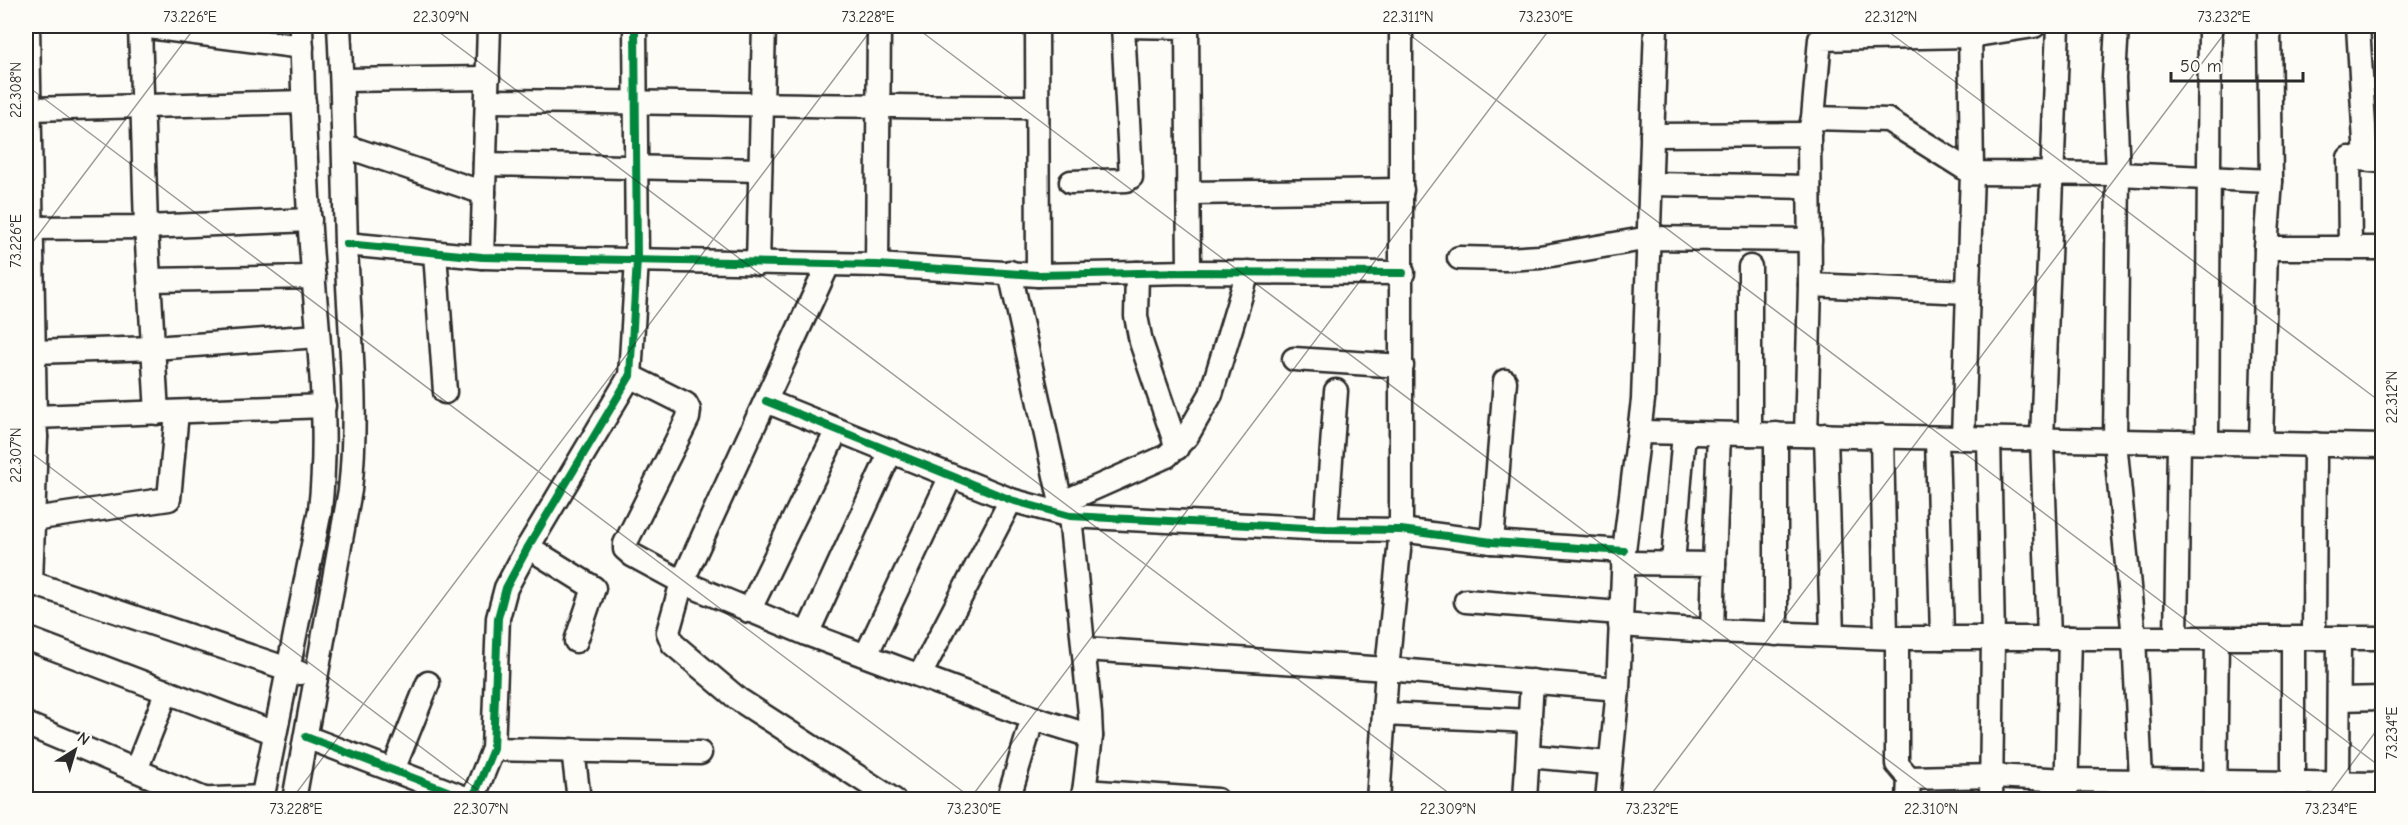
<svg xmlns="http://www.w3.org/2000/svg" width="2408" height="825" viewBox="0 0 2408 825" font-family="'Comic Neue',sans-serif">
	<rect width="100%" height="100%" fill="#fdfcf7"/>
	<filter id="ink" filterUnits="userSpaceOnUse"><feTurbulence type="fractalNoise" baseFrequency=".0167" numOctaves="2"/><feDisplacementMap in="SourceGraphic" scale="12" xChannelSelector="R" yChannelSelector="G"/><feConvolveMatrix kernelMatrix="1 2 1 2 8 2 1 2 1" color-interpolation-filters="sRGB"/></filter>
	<g filter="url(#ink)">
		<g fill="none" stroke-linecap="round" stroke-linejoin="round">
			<g stroke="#2b2b2b" stroke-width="27">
				<g id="minor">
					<path d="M28,26L35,417"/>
					<path d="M140,26L146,227L157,413"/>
					<path d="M141,26L302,47"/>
					<path d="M1037,26L1038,275"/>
					<path d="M1124,26L1187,27L1189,272"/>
					<path d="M2117,26L2114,78L2118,174L2115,441L2134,638L2141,779"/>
					<path d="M2358,26L2366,159"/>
					<path d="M342,80L488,78"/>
					<path d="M487,101C671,102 854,107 1037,107"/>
					<path d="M30,109L304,102"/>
					<path d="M1813,118L1888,120L1972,173L2118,174L2271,181"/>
					<path d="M1809,133L1813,118L1820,39L1970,36L2034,26"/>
					<path d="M1652,135L1809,134L1810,285L1806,435"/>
					<path d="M345,146L484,193"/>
					<path d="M485,164L760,170"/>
					<path d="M1071,182L1127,180L1131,177L1123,26"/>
					<path d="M1651,184L1809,187"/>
					<path d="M1189,193L1402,190"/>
					<path d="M32,228L146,227L310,220"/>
					<path d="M346,244L482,257L877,265L1038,275L1189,272L1403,273"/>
					<path d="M2266,248H2382"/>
					<path d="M2350,248L2349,158L2382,161"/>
					<path d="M435,253L445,392"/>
					<path d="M482,257L489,26"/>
					<path d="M1459,258L1505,259L1540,257L1649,238L1810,240"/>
					<path d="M758,264L764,26"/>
					<path d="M828,265L682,582L807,634L1033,718L1091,736"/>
					<path d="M877,265L879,26"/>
					<path d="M1010,272L1061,503L1070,516L1090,714L1091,736L1083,800"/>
					<path d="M1137,273L1136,316L1141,342L1177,448"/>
					<path d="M150,280L314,277"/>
					<path d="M1810,285L1968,292"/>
					<path d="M34,352L154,348L318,336"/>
					<path d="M1294,359L1402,366"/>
					<path d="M630,376L686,404L689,410L688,418L625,544V549L632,555L682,582L668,632L673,644L738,699L894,800"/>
					<path d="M766,401L1011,500L1070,516L1326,529L1401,530L1492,542L1624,551"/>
					<path d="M1639,432L2382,446"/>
					<path d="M1750,434V267"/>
					<path d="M1776,434V634"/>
					<path d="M1826,435L1832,635"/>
					<path d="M1882,436L1886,637"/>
					<path d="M26,437H36L31,583"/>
					<path d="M36,437L35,417L324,406"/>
					<path d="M1937,438L1942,638"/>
					<path d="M1963,438L1972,173L1970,26"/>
					<path d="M1989,438L1993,638L1991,800"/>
					<path d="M2207,442L2210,26"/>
					<path d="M2261,443L2266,248L2271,181L2269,26"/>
					<path d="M1061,503L1167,456L1187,436L1211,394L1248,272"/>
					<path d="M26,520L169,499L177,412"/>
					<path d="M1326,529L1336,391"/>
					<path d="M1492,542L1505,381"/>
					<path d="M528,547L594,588L576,641"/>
					<path d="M1673,563L1684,433"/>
					<path d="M1714,564L1719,434"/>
					<path d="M26,581L300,673"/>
					<path d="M1466,601L1620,613"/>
					<path d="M749,611L837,430"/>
					<path d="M1620,625L1712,631L1714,564L1623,563"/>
					<path d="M1712,631L1897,638"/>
					<path d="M807,634L891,451"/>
					<path d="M26,638L275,733"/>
					<path d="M2049,638L2042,439L2058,26"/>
					<path d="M2176,638L2179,442"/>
					<path d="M2314,638L2315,444"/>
					<path d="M2293,640V783"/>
					<path d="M1085,649L1387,669L1618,689"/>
					<path d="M866,655L951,476"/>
					<path d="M920,675L1011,500"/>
					<path d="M2339,699L2382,698"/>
					<path d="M1384,714L1530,721"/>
					<path d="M26,724L204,799"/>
					<path d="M306,737L463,797H470L476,791L493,749L498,618L506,588L528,547L630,376L637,260L635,26"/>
					<path d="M493,749L700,753"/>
					<path d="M573,750L579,800"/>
					<path d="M1528,756L1609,763"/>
					<path d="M136,770L167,691"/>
					<path d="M393,770L428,683"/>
					<path d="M1909,778L1897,764V638H2382"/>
					<path d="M2338,784L2339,638"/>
					<path d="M1084,791L1217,800"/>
					<path d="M190,800L263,797"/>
					<path d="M262,800L320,510C330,421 317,333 311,245C306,172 303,99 301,26"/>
					<path d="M294,800L350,490C359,408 349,327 346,244C344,171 343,98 339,26"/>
					<path d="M1008,800L1033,718"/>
					<path d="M1378,800L1387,669L1401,530V26"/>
					<path d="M1525,800L1532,681"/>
					<path d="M1607,800L1618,689L1624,551L1643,400L1656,26"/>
					<path d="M1908,800L1909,778L1993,776L2067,780L2382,784"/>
					<path d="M2066,800L2070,638"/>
					<path d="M2215,800L2217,639"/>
				</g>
			</g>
			<use href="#minor" stroke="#fdfcf7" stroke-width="22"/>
			<g stroke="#fdfcf7" stroke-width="11">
				<g id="cycleway">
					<path d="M346,244L482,257L877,265L1038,275L1189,272L1403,273"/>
					<path d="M766,401L1011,500L1070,516L1326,529L1401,530L1492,542L1624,551"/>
					<path d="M306,737L463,797H470L476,791L493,749L498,618L506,588L528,547L630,376L637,260L635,26"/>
				</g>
			</g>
			<use href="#cycleway" stroke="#00873e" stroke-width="8"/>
		</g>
	</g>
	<path fill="none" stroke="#2b2b2b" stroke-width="1.5" stroke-opacity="0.45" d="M431,26L1458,800M914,26L1941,800M1398,26L2382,768M1881,26L2382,403M2365,26L2382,39M26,85L974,800M26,251L196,26M26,449L491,800M291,800L874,26M969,800L1552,26M1647,800L2230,26M2325,800L2382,723"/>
	<rect width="2408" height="825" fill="none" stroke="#fdfcf7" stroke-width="66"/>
	<g transform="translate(75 750) rotate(37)" stroke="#fdfcf7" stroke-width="4.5" paint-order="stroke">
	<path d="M0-4.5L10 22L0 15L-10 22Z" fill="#2b2b2b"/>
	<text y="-9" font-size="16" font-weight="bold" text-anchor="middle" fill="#2b2b2b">N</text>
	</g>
	<path d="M2171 72v9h132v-9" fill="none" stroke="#2b2b2b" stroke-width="3"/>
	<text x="2180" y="72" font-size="18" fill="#2b2b2b" stroke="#fdfcf7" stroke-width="4.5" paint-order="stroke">50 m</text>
	<rect x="33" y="33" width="2342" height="759" fill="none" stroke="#2b2b2b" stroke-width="2"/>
	<g font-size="15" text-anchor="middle" fill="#2b2b2b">
		<text x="190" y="22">73.226°E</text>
		<text x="441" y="22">22.309°N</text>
		<text x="868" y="22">73.228°E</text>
		<text x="1408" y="22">22.311°N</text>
		<text x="1546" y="22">73.230°E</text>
		<text x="1891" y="22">22.312°N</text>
		<text x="2224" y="22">73.232°E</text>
		<text transform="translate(16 90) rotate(-90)" y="5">22.308°N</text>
		<text transform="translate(16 241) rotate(-90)" y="5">73.226°E</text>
		<text transform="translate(2392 397) rotate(-90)" y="5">22.312°N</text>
		<text transform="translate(16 455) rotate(-90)" y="5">22.307°N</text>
		<text transform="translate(2392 733) rotate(-90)" y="5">73.234°E</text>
		<text x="296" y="814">73.228°E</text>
		<text x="481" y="814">22.307°N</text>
		<text x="974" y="814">73.230°E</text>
		<text x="1448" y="814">22.309°N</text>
		<text x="1652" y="814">73.232°E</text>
		<text x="1931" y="814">22.310°N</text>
		<text x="2331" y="814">73.234°E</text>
	</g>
</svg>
